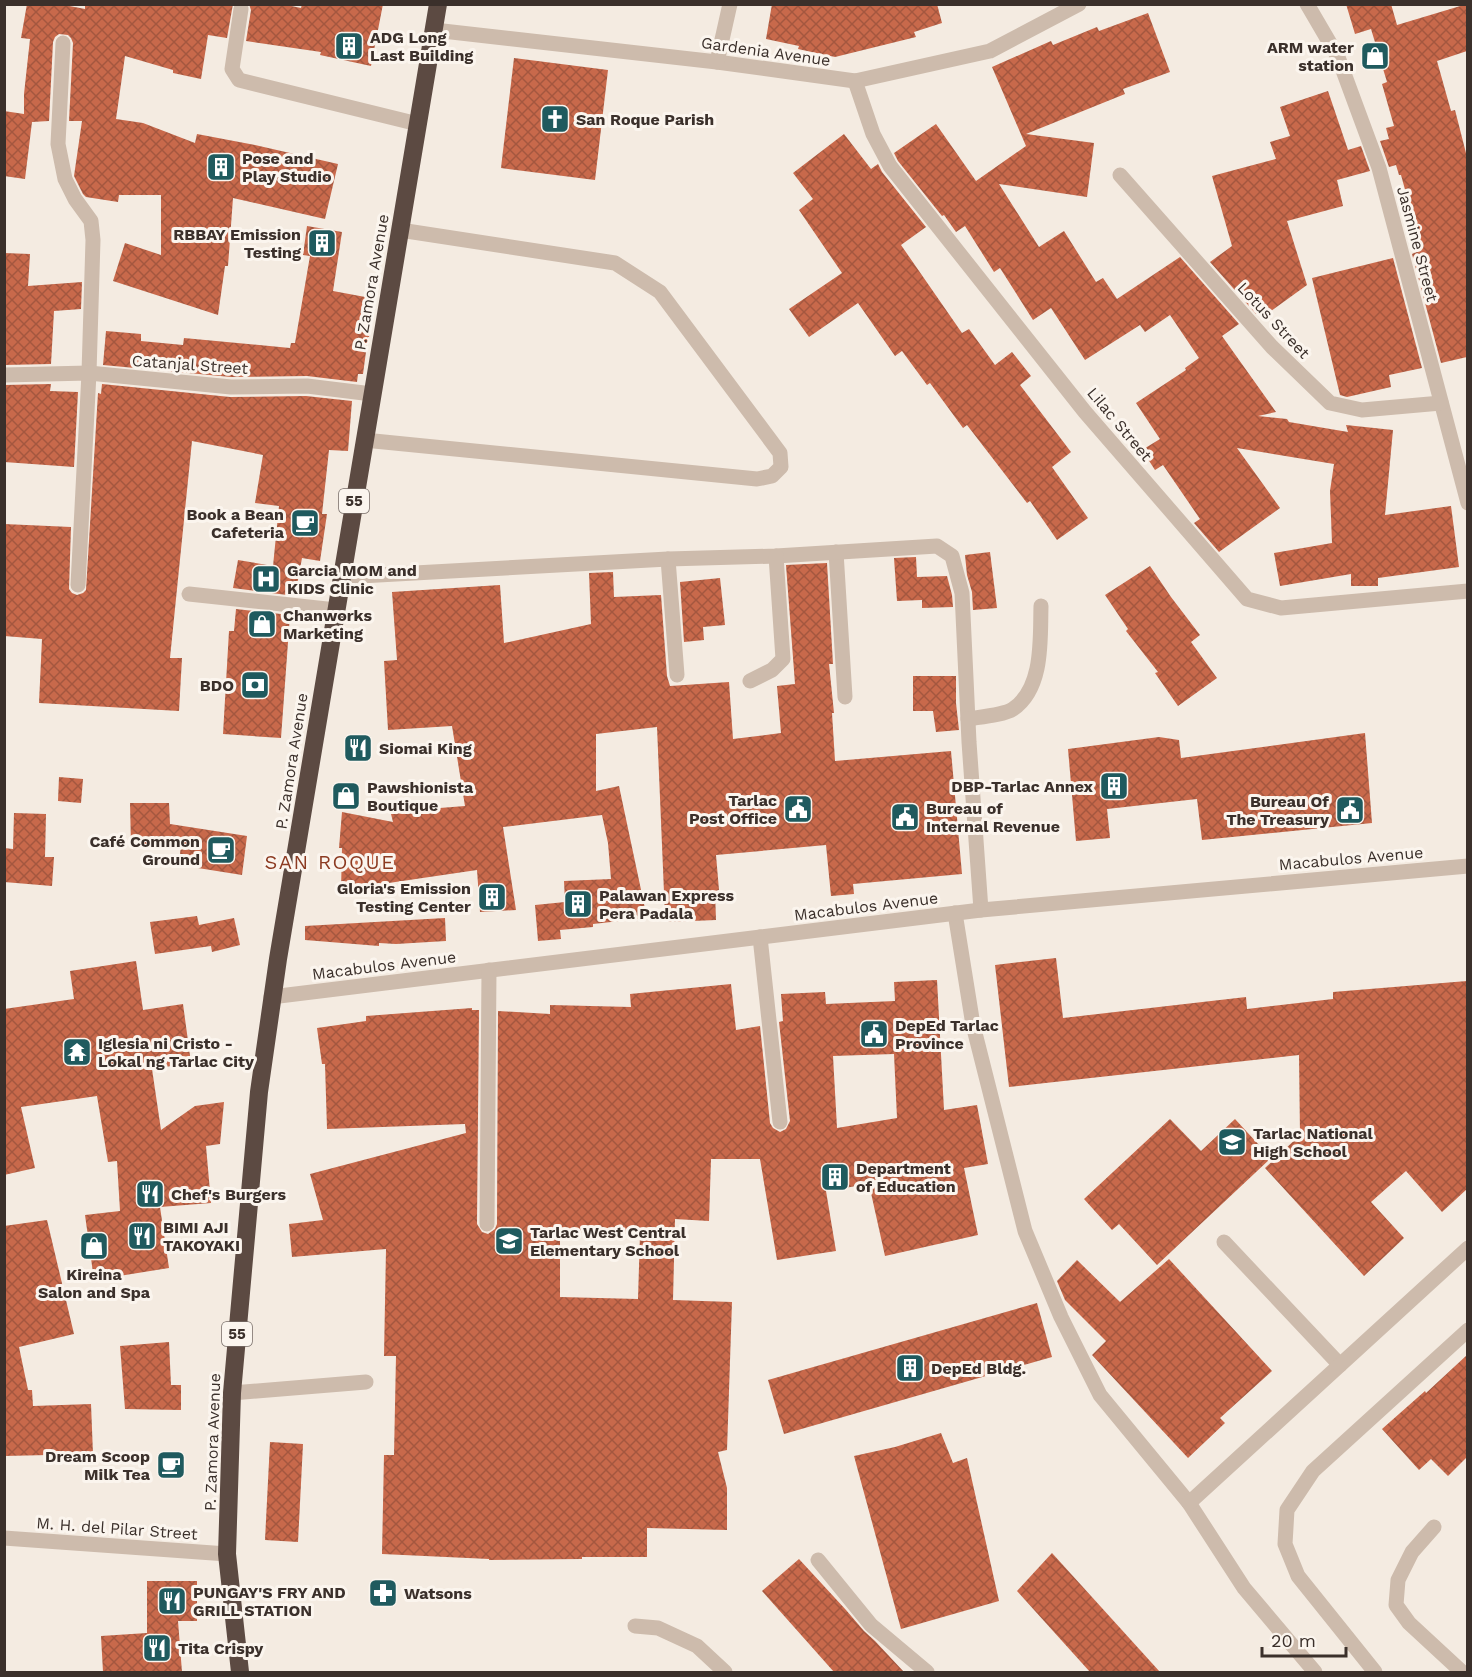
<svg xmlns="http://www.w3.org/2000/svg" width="1472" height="1677" viewBox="0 0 1472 1677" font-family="'Work Sans',sans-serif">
	<defs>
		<pattern id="building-cross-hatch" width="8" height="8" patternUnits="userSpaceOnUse" patternTransform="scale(1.5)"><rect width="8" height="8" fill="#c8694b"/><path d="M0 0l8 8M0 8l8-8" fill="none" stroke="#a4573f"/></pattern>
	</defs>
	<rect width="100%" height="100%" fill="#f4ebe1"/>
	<g fill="url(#building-cross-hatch)" fill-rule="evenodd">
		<path d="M27,4H59L85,9V4H233L227,38L208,35L201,79L173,73V70L125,56L116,119L143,123L195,143L197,134L255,145L338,164L325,219L233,198L228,266H225L218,315L113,281L125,243L161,255V195H119L118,202L86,197L83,194L74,176L82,121H69L73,43L71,38L68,35L59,34L55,37L53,42L49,121L32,122L25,179L4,176V111L24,114V94L30,39L21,38Z"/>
		<path d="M249,4H282L301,8L302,4H383L371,66L320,55L321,52L246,41L251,10Z"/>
		<path d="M772,4H937L942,23L914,32L916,37L835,57L798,49L799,46L766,39Z"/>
		<path d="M1346,4H1391L1397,25L1467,4V51L1437,61L1451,111L1455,110L1467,157V357L1441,363L1412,254L1416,252L1414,246L1420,244L1401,175H1399L1396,165L1389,167L1380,141L1389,139L1386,128L1394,126L1382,84L1387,82L1371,29L1355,34Z"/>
		<path d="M1148,13L1170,72L1123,89L1125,94L1026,134L1094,143L1087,197L999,184L1039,247L1064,231L1096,282L1103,278L1117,299L1180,257L1239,324L1222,336L1276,412L1258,416L1287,419L1289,422L1348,432L1346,425L1393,430L1385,515L1451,506L1459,567L1378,578V586H1351V574L1280,586L1274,553L1332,543L1330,491L1334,464L1237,448L1280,508L1219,552L1194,523L1200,519L1163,465L1155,470L1142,450L1160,439L1136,403L1186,370L1185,368L1199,358L1170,315L1145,332L1140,325L1085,360L1051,308L1033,320L1000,268L994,272L965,226L956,232L944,215L942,216L898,161L894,153L936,124L976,181L1026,146L992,67L1051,41L1053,45L1097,27L1099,31Z"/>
		<path d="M514,58L608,70L595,180L501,168Z"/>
		<path d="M1328,91L1348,150L1361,146L1370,171L1337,180L1343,206L1287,221L1307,285L1267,314L1263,308L1256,314L1210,262L1232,246L1212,176L1276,159L1270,142L1290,136L1280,107Z"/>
		<path d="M844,134L871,169L878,164L882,172L926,227L901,245L962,333L969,329L995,365L1012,352L1031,376L1020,385L1071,452L1052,467L1088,518L1057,540L1030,501L1027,503L967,425L963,428L930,383L927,385L902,351L895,356L858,303L809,337L789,309L842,273L799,210L813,199L793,173Z"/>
		<path d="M307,226L342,232L333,291L376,299L369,337H368L363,374H358L357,382L307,376L231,377L103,365L106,331L141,334V341L183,345L184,338L290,348L291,343H295L310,256L303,255Z"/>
		<path d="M4,253L30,254L28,286L82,282L81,309L54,311L51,364L4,365Z"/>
		<path d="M1393,258L1422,368L1389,375L1391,387L1347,397L1340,395L1312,278Z"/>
		<path d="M51,384L50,391L78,392L74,467L4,462V385Z"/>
		<path d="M102,384L230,397L306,396L352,401L348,451L329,450L322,514H327L320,561L302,558L295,596L233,588L238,560L273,566L279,506L255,503L263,455L192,441L170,658H182L179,711L39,703L42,639L4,636V524L71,527L69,589L72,593L77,595L83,593L86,590L98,393L101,394Z"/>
		<path d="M990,552L997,608L973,610L972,592L967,575L965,555Z"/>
		<path d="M916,557L917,577L947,576L952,595L953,607L922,608V600L897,601L894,558Z"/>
		<path d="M827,563L833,664H829L834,713H832L835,761L951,751L962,874L853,884L854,894L831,896L826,845L716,855L719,890L715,891L716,920L668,922V915L665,916L657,727L596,734V791L619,786L647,918L593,924V927L560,930L561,939L538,941L535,905L565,902L564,881L611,879L608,843L602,815L503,827L516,910L480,912L477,870L341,890L342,848H339L342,812L393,822L391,814L427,809L465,806L452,726L388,730L384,661L397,660L392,592L500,585L504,643L591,624L589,573L613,572L614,597L661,595L667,676L670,686L729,682L733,739L781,733L777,686L795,684L786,565Z"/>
		<path d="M1150,566L1171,597L1200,635L1191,642L1217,678L1178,706L1155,673L1158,672L1126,631L1128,629L1105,595Z"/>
		<path d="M720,578L725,625L703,627L704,640L684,642L680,582Z"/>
		<path d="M236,609L290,615L281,738L223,734L229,631H234Z"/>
		<path d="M913,676H956V703L959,730L936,732L933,711H913Z"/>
		<path d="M1365,733L1372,823L1202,840L1197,799L1107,809L1110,838L1076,841L1068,749L1159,737L1179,740L1181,758Z"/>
		<path d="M59,777L83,779L81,803L58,801Z"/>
		<path d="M130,803H169L170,824L247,836L242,875L179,865L181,844L131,845Z"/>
		<path d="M14,813L46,814L45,857H54L52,886L4,882V848L13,849Z"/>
		<path d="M197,916L199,925L234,918L240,945L212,952L211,946L155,954L150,922Z"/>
		<path d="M445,918L446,941L396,944L379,943V946L305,940V926Z"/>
		<path d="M1056,958L1063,1018L1246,997L1247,1009L1333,999V992L1467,981V1189L1442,1212L1406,1171L1371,1202L1404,1238L1364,1276L1265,1168L1300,1135L1299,1055L1009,1087L995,965Z"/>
		<path d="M136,961L143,1010L183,1004L191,1063L152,1069L161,1130L195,1106L224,1102L220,1144L206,1146L211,1203L160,1207L169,1268L94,1280L85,1215L120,1211L117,1161L108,1162L97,1096L21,1107L35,1168L4,1175V1009L74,999L70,971Z"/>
		<path d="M937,980L944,1110L977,1105L988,1164L964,1168L978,1235L885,1256L869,1184L826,1191L836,1251L777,1260L760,1159H711L709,1221L675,1219L673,1300L732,1302L727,1450L718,1452L727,1488V1530L647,1528V1557H582V1559L489,1560V1559L382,1554L384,1455H394L396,1356H384L386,1249L292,1257L289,1224L323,1220L310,1174L466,1133L465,1124L327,1129L325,1064H322L317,1028L366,1021V1016L472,1008V1010H479L477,1224L482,1232L488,1234L495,1229L497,1224L498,1011L550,1014V1005L631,1007L630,994L731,984L736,1030L760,1026L770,1123L773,1128L780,1132L786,1129L790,1121L779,1022L783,1021L781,994L825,992L826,1004L895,1001L894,982ZM894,1054L897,1118L837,1128L833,1056ZM560,1232L640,1234L638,1299L560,1297Z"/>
		<path d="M1170,1119L1201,1151L1235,1119L1271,1158L1157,1265L1119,1224L1112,1230L1084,1199Z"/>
		<path d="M47,1220L74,1334L19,1347L28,1390H32L33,1406L91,1404L93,1454L4,1456V1226Z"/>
		<path d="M1169,1259L1272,1371L1220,1418L1225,1423L1188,1458L1092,1355L1106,1341L1065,1300L1057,1281L1077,1260L1120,1302Z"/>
		<path d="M1037,1303L1052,1357L784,1434L768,1380Z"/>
		<path d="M169,1342L171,1385H181V1410L125,1409L120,1346Z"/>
		<path d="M1467,1355V1457L1448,1476L1431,1459L1419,1470L1382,1429L1425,1391L1426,1393Z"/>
		<path d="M941,1433L953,1463L967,1458L999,1601L901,1629L854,1456L895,1447Z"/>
		<path d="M270,1442L303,1444L298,1542L265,1540Z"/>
		<path d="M1052,1553L1160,1672H1090L1017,1591Z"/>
		<path d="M799,1559L846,1610L864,1631L875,1641L904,1672H834L762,1591Z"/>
		<path d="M147,1581H197V1621H178L182,1672H103L101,1636L147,1633Z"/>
	</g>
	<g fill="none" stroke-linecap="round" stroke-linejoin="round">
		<g stroke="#cdbbac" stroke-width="15">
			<path d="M1307,4L1338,57L1379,168L1468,503"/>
			<path d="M241,9L232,69L239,80L418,124"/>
			<path d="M434,30L717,62L855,81L990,51L1079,4"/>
			<path d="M63,43L58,144L65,179L75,199L91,221L93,240L89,373L78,585"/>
			<path d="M717,62L730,4"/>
			<path d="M855,81L873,134L890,166L1085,412L1247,599L1281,608L1468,591"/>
			<path d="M1120,175L1272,347L1330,403L1362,410L1441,403"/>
			<path d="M4,375L89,373L231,387L307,386L372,394"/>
			<path d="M364,440L757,479L772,476L781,467L780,453L660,292L615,263L400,230"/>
			<path d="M836,552L845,697"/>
			<path d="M668,559L677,675"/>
			<path d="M342,577L668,559L776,556L937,546L952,556L962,593L969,742L981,910"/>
			<path d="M189,594L336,610"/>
			<path d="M750,681L772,670L783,659L776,556"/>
			<path d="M968,719C980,717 1004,715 1013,709C1044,688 1040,638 1041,606"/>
			<path d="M955,913L973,1025L1025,1231L1061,1317L1100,1395L1189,1503L1244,1588L1315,1672"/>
			<path d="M760,937L780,1122"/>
			<path d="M271,997L981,910L1468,866"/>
			<path d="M487,1224L489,970"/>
			<path d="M1224,1242L1340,1365"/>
			<path d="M232,1393L366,1382"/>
			<path d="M1189,1503L1468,1248"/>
			<path d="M1434,1527L1412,1552L1398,1580L1396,1605L1409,1623L1462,1672"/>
			<path d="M4,1538L227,1554"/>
			<path d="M818,1560L871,1625L927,1672"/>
			<path d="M635,1626L658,1628L697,1646L725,1672"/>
			<path d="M1375,1672L1298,1576L1285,1544L1287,1510L1313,1471L1468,1330"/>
		</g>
		<path stroke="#5c4a42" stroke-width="18" d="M240,1672L227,1554L232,1393L259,1092L278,959L438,4"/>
	</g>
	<defs>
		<g id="building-square" transform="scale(1.5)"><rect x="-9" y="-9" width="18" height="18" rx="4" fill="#1f5a5e" stroke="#fbf5ee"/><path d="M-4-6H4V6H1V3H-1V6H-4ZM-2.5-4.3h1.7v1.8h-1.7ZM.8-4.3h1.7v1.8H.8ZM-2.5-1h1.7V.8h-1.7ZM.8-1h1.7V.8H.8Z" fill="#fff"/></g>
		<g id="shop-square" transform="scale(1.5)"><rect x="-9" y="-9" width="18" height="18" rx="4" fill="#1f5a5e" stroke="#fbf5ee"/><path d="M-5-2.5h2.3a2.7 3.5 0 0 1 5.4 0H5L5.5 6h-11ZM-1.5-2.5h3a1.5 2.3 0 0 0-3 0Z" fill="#fff"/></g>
		<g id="church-square" transform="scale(1.5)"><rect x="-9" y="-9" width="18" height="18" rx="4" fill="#1f5a5e" stroke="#fbf5ee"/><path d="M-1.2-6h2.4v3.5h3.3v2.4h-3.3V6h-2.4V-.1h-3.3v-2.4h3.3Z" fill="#fff"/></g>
		<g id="cafe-square" transform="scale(1.5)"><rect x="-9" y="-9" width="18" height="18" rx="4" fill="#1f5a5e" stroke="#fbf5ee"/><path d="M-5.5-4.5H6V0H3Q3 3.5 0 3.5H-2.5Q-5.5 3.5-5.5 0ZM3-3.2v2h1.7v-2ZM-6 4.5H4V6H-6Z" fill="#fff"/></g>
		<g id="hospital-square" transform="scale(1.5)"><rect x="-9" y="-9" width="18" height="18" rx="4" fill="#1f5a5e" stroke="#fbf5ee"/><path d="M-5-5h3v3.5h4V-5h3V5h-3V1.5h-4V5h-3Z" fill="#fff"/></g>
		<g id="bank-square" transform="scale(1.5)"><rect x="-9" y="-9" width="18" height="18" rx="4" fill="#1f5a5e" stroke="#fbf5ee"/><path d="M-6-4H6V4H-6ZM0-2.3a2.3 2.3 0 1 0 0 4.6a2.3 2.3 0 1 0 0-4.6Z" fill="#fff"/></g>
		<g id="restaurant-square" transform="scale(1.5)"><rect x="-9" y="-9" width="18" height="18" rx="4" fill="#1f5a5e" stroke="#fbf5ee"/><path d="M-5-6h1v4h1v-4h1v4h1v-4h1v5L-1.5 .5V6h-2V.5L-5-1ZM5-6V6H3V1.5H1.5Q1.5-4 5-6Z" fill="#fff"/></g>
		<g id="civic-square" transform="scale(1.5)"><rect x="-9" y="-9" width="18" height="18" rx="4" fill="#1f5a5e" stroke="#fbf5ee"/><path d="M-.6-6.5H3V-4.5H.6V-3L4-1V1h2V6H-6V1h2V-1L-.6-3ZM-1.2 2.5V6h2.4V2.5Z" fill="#fff"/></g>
		<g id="temple-square" transform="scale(1.5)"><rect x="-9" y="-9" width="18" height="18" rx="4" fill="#1f5a5e" stroke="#fbf5ee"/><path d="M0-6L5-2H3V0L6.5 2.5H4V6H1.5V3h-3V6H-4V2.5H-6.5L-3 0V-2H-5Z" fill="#fff"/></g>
		<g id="school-square" transform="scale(1.5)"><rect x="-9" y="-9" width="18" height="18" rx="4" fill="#1f5a5e" stroke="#fbf5ee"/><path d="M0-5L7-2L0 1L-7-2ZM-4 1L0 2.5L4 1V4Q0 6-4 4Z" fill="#fff"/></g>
		<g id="pharmacy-square" transform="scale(1.5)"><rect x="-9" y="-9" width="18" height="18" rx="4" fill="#1f5a5e" stroke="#fbf5ee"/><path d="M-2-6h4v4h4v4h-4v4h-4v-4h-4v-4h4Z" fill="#fff"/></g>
	</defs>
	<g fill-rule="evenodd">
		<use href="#building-square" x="349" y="46"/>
		<use href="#shop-square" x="1375" y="56"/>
		<use href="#church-square" x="555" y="119"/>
		<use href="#building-square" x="221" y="167"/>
		<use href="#building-square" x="322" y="243"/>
		<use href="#cafe-square" x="305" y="523"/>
		<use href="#hospital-square" x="266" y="579"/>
		<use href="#shop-square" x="262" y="624"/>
		<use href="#bank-square" x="255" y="685"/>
		<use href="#restaurant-square" x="358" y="748"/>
		<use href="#building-square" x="1114" y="786"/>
		<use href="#shop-square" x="346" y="796"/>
		<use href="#civic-square" x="798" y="809"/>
		<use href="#civic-square" x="1350" y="810"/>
		<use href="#civic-square" x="905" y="817"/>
		<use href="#cafe-square" x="221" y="850"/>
		<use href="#building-square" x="492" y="897"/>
		<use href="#building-square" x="578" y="904"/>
		<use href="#civic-square" x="874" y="1034"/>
		<use href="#temple-square" x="77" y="1052"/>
		<use href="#school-square" x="1232" y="1142"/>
		<use href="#building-square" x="835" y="1177"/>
		<use href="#restaurant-square" x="150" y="1194"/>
		<use href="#restaurant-square" x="142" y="1236"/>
		<use href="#school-square" x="509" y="1241"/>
		<use href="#shop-square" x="94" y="1246"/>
		<use href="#building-square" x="910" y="1368"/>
		<use href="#cafe-square" x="171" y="1465"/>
		<use href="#pharmacy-square" x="383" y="1593"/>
		<use href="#restaurant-square" x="172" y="1601"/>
		<use href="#restaurant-square" x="157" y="1648"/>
	</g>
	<g text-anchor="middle" stroke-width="6" stroke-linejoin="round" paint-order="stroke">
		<g fill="#fbf5ee" stroke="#756b66" stroke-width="1.5">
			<rect x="339" y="489" width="30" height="24" rx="4.5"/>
			<rect x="222" y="1322" width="30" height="24" rx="4.5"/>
		</g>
		<g font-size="15" font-weight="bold" fill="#3b302b">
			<text x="354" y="506">55</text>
			<text x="237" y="1339">55</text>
		</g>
		<g font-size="16" font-weight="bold" fill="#3b302b" stroke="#fbf5ee" text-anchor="start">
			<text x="370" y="43">ADG Long<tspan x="370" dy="18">Last Building</tspan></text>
			<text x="1354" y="53" text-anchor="end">ARM water<tspan x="1354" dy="18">station</tspan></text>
			<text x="576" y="125">San Roque Parish</text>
			<text x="242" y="164">Pose and<tspan x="242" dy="18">Play Studio</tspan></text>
			<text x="301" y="240" text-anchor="end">RBBAY Emission<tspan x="301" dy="18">Testing</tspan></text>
			<text x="284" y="520" text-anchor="end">Book a Bean<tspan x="284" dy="18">Cafeteria</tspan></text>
			<text x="287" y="576">Garcia MOM and<tspan x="287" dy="18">KIDS Clinic</tspan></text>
			<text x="283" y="621">Chanworks<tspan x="283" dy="18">Marketing</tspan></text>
			<text x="234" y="691" text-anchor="end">BDO</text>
			<text x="379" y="754">Siomai King</text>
			<text x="1093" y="792" text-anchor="end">DBP-Tarlac Annex</text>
			<text x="367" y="793">Pawshionista<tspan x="367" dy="18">Boutique</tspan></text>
			<text x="777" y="806" text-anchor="end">Tarlac<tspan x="777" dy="18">Post Office</tspan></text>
			<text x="1329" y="807" text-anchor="end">Bureau Of<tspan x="1329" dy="18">The Treasury</tspan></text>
			<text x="926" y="814">Bureau of<tspan x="926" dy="18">Internal Revenue</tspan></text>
			<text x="200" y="847" text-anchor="end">Café Common<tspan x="200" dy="18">Ground</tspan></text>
			<text x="471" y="894" text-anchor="end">Gloria's Emission<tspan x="471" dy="18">Testing Center</tspan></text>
			<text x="599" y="901">Palawan Express<tspan x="599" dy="18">Pera Padala</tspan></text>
			<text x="895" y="1031">DepEd Tarlac<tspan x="895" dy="18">Province</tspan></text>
			<text x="98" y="1049">Iglesia ni Cristo -<tspan x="98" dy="18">Lokal ng Tarlac City</tspan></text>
			<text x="1253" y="1139">Tarlac National<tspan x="1253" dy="18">High School</tspan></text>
			<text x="856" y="1174">Department<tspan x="856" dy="18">of Education</tspan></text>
			<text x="171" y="1200">Chef's Burgers</text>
			<text x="163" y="1233">BIMI AJI<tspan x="163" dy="18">TAKOYAKI</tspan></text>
			<text x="530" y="1238">Tarlac West Central<tspan x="530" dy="18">Elementary School</tspan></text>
			<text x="94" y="1280" text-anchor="middle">Kireina<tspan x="94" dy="18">Salon and Spa</tspan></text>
			<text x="931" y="1374">DepEd Bldg.</text>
			<text x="150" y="1462" text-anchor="end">Dream Scoop<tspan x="150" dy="18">Milk Tea</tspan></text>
			<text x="193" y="1598">PUNGAY'S FRY AND<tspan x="193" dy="18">GRILL STATION</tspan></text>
			<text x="404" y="1599">Watsons</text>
			<text x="178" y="1654">Tita Crispy</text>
		</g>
		<g font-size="16" fill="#3b302b" stroke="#fbf5ee">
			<text transform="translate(766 51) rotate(8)" y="6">Gardenia Avenue</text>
			<text transform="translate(1418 244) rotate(75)" y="6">Jasmine Street</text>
			<text transform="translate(371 282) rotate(-80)" y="6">P. Zamora Avenue</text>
			<text transform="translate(1274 320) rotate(47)" y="6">Lotus Street</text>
			<text transform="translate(190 364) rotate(4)" y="6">Catanjal Street</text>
			<text transform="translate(1120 424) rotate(50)" y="6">Lilac Street</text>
			<text transform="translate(291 761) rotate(-81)" y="6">P. Zamora Avenue</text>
			<text transform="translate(1351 858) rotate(-5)" y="6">Macabulos Avenue</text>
			<text transform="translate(866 906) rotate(-7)" y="6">Macabulos Avenue</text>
			<text transform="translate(384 965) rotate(-7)" y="6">Macabulos Avenue</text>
			<text transform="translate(212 1442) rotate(-88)" y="6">P. Zamora Avenue</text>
			<text transform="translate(117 1528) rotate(4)" y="6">M. H. del Pilar Street</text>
		</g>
		<g font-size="20" letter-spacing="1.5" fill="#8c3b22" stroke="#fbf5ee">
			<text x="330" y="869">SAN ROQUE</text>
		</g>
	</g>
	<rect width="1472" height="1677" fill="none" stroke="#3b302b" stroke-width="12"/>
	<path d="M1262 1647v9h84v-9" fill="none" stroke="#3b302b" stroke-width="3"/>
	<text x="1271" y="1647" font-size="18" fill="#3b302b" stroke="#fbf5ee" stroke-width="4.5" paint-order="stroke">20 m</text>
</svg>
